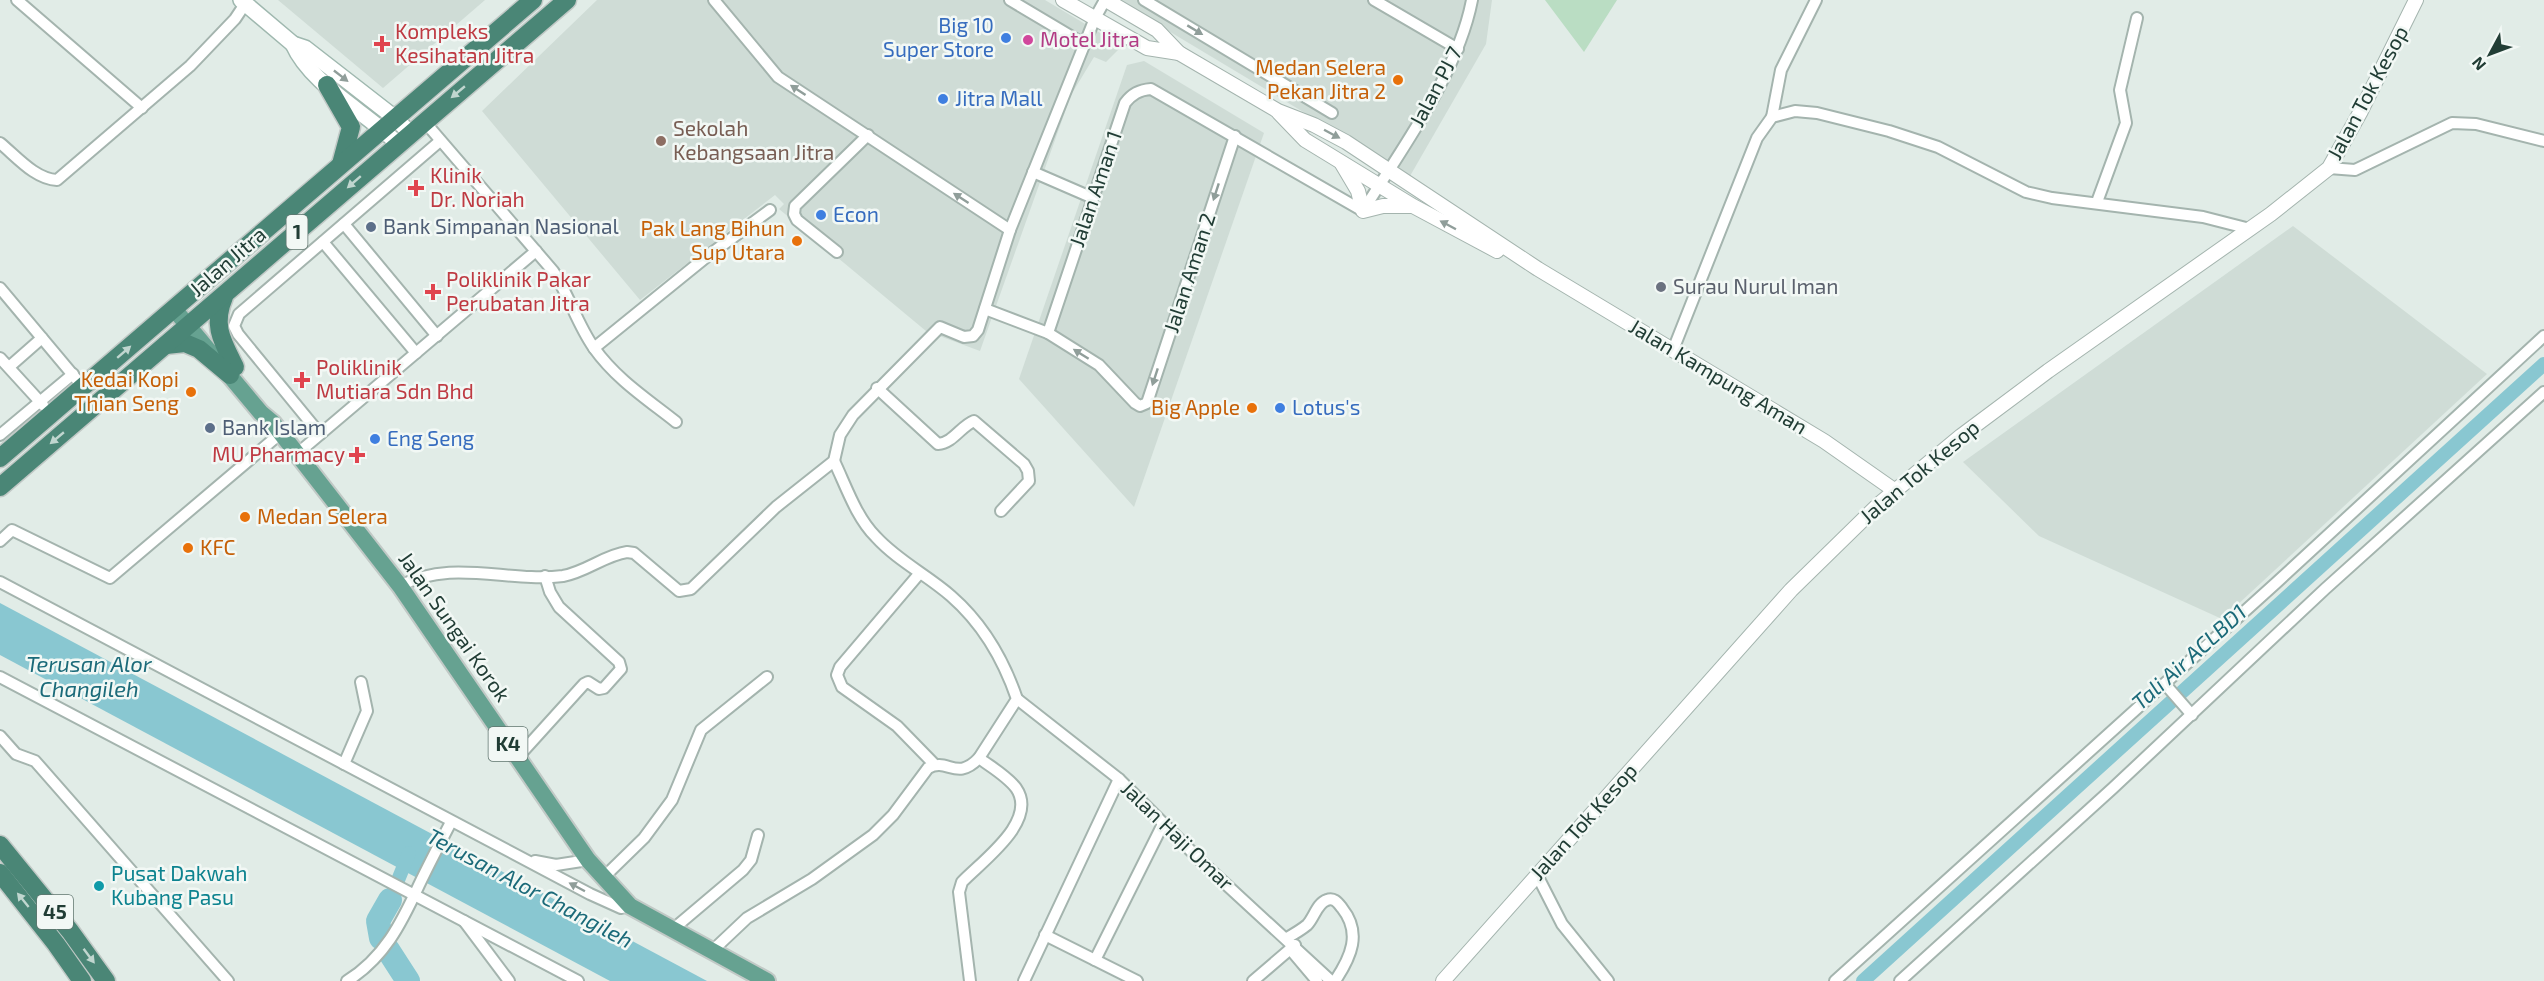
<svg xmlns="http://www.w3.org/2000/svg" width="2544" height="981" viewBox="0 0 2544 981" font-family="'Exo 2',sans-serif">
	<rect width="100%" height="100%" fill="#e1ece7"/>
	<g fill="#cfdcd6">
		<path d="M278,0H485L383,88Z"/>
		<path d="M597,0H1045L1122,46L1106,62L1094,57L1071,95L980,351L926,331L779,209L784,204L775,195L640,300L482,111Z"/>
		<path d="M1117,0H1492L1486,44L1410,176Z"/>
		<path d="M1144,61L1264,133L1134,507L1019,379L1127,65Z"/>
		<path d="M2293,226L2487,374L2222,619L2039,536L1963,462Z"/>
	</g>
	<path fill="#baddc3" d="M1545,0H1617L1584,52Z"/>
	<path fill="#89c7d1" d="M0,603L707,981H610L0,655Z"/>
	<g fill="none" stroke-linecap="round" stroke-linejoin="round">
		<g stroke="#89c7d1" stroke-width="14">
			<path d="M390,900L409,853"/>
			<path d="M1863,981L2544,364"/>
		</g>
		<g stroke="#89c7d1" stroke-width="24">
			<path d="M381,938L378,921L390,900"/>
			<path d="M388,950L408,981"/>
		</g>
		<g stroke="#a4b4ae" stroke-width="14">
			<g id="minor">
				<path d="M17,0L142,108"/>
				<path d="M714,0L778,77L1010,230"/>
				<path d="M1010,0L1084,44"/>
				<path d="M1144,0L1332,113"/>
				<path d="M1374,0L1458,49"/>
				<path d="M1772,117L1781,70L1816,0"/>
				<path d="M424,121L553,271C569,295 577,324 594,348C616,379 647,399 676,422"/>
				<path d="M0,143C17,157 35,179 57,180L190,66L235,19L245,4"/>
				<path d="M2329,168L2355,170L2452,123L2476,124L2544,141"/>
				<path d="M1033,172L1093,198"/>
				<path d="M2097,202L2126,123L2120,90L2137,18"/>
				<path d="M344,224L437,336"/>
				<path d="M323,242L416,353"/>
				<path d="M837,252L797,220L794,214L795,206L868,135"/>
				<path d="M0,288L83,387"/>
				<path d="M985,309L1048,333L1125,103C1132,94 1139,90 1151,89L1363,211C1402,148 1458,73 1472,0"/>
				<path d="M1048,333L1099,365L1135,403L1140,406L1147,403L1235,136"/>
				<path d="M594,348L705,258L770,210"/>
				<path d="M1673,350L1757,138L1772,117L1795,111L1817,113L1889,131L1938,147L2026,192L2052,198L2203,217L2250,229"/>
				<path d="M0,358L43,405"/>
				<path d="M9,367L42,338"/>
				<path d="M877,388L938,444C953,443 961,426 974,421L1024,464L1028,471L1029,481L1001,511"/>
				<path d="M320,434L238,334L234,326L239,314L440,141"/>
				<path d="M0,435L73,374"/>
				<path d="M298,453L536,251"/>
				<path d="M0,541L12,530L110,578L281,433"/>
				<path d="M919,574L840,667L837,675L842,687L897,726L934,764"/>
				<path d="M0,582L590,894L621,908L630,906"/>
				<path d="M400,586C452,558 507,583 563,576C586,572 605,555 627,552L634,553L679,591L691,589L776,507L834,461L840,435L853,415L940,327L964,337L973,336L978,330L1010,230L1095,18L1105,0"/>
				<path d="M0,677L578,981"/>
				<path d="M2165,684L2192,715"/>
				<path d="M1017,699L1119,779L1205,865L1331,981"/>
				<path d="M0,736L16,754L35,761L228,981"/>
				<path d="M517,758L584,684L588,682L599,689L604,688L621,669L619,662L559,607L550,592L545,576"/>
				<path d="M344,764L367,711L361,682"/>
				<path d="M535,861L556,865L588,860"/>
				<path d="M1537,875L1562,924L1608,981"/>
				<path d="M604,877L644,838L672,800L701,730L767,677"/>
				<path d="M464,921L509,981"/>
				<path d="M672,930L743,870L751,860L758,835"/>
				<path d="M1045,935L1137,981"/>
				<path d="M1287,938C1294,934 1301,930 1307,925C1314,918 1317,903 1327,900C1334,897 1338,903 1342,908C1362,933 1351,957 1335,981"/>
				<path d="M1290,949L1317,981"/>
				<path d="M711,952L747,918L812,879L873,835L893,815L928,768C948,757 956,782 979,758L1017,699C1004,661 982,623 951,596C927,575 898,561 876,537C856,517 846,486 834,461"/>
				<path d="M1095,960L1163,824"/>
				<path d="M347,981C384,958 401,924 419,885C429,864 440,843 451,822"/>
				<path d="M970,981L959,892L962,882C982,861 1039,821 1016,788C1007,776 991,767 979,758"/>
				<path d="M1024,981L1119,779"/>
				<path d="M1253,981L1295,945"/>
				<path d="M1835,981L2276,583L2544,336"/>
				<path d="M1900,981L2113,788L2325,589L2544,392"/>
			</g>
		</g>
		<g stroke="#a4b4ae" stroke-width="16">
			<g id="tertiary">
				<path d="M1063,0L1147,48L1179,53"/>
				<path d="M1106,0L1157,30L1179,53L1278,111L1314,125L1346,142L1538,269L1824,441L1894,490"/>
				<path d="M1279,113L1305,140L1413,206L1497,251"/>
				<path d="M1342,164L1358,191L1363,211L1383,206H1412"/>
				<path d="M1443,981L1791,590L1878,505L1961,436L2048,371L2271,214L2329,168L2361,111L2416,0"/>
			</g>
		</g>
		<g stroke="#9fb8af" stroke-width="18">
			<g id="secondary">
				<path d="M241,0L293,44L305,48L395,118L410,133"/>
				<path d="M293,44C311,85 366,112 398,144"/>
			</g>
		</g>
		<g stroke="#c1c9c6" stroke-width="20">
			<path id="primary" d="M174,309L261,413L273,423L400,586L588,860L630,906L767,981"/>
		</g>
		<g stroke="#c1c9c6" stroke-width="21">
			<g id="trunk">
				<path d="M327,85L351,127L341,164"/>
				<path d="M224,297C212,325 222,341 235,367"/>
				<path d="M166,345L185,343L199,349L230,375"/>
				<path d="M0,458L533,0"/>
				<path d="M0,487L567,0"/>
				<path d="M0,845L70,931L106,981"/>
				<path d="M0,873L56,944L82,981"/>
			</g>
		</g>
		<use href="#minor" stroke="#fff" stroke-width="10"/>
		<use href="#tertiary" stroke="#fff" stroke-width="14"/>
		<use href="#secondary" stroke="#fff" stroke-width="15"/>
		<use href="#primary" stroke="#66a291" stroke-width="16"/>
		<use href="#trunk" stroke="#4a8676" stroke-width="18"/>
	</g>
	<defs><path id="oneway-solid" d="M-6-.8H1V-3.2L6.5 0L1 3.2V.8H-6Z" transform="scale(1.5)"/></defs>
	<g fill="#909e9a">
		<use href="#oneway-solid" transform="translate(1195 30) rotate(31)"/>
		<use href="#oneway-solid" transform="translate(341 76) rotate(38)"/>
		<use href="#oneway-solid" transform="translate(798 90) rotate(-147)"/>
		<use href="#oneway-solid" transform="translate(1332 134) rotate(28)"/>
		<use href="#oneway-solid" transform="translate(1216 192) rotate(108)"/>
		<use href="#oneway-solid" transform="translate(961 198) rotate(-147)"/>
		<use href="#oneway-solid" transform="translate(1448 225) rotate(-152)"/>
		<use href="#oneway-solid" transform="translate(1081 354) rotate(-148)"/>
		<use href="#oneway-solid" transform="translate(1155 377) rotate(108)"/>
		<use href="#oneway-solid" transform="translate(577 887) rotate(-152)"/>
	</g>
	<g fill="#c0d6cf">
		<use href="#oneway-solid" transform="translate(458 92) rotate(140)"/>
		<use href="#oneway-solid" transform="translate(354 182) rotate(139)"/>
		<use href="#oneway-solid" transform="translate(124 352) rotate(-41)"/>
		<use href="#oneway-solid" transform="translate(57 438) rotate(140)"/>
		<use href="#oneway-solid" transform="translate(23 900) rotate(-129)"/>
		<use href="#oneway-solid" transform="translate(89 956) rotate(53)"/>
	</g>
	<g fill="#3f7fe0" stroke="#f2f8f5" stroke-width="2">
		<circle cx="1006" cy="38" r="6"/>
		<circle cx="943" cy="99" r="6"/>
		<circle cx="821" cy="215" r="6"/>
		<circle cx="1280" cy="408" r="6"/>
		<circle cx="375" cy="439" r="6"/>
	</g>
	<circle fill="#d1479c" stroke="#f2f8f5" stroke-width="2" cx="1028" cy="40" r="6"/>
	<g fill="#e0444e" stroke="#f2f8f5" stroke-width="2">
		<path d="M379 35h6v6h6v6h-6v6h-6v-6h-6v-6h6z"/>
		<path d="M413 179h6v6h6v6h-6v6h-6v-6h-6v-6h6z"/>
		<path d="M430 283h6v6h6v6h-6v6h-6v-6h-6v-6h6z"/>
		<path d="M299 371h6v6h6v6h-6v6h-6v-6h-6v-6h6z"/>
		<path d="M354 446h6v6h6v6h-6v6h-6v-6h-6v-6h6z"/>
	</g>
	<g fill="#e8710a" stroke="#f2f8f5" stroke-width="2">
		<circle cx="1398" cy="80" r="6"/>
		<circle cx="797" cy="241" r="6"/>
		<circle cx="191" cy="392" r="6"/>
		<circle cx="1252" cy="408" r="6"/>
		<circle cx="245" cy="517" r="6"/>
		<circle cx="188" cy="548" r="6"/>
	</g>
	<circle fill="#8d6e63" stroke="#f2f8f5" stroke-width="2" cx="661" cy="141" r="6"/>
	<g fill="#5c6f8a" stroke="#f2f8f5" stroke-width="2">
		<circle cx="371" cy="227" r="6"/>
		<circle cx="210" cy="428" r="6"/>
	</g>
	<circle fill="#6b7280" stroke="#f2f8f5" stroke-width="2" cx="1661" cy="287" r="6"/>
	<circle fill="#0f9aa8" stroke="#f2f8f5" stroke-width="2" cx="99" cy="886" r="6"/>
	<g text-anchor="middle" stroke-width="5" stroke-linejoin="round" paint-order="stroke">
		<g fill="#f2f8f5" stroke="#60756f" stroke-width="1.5">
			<rect x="286.5" y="215" width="21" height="34" rx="4.5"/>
			<rect x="488.5" y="727" width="39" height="34" rx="4.5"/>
			<rect x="37" y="895" width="36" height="34" rx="4.5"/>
		</g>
		<g font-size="20" font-weight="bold" fill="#213d35">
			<text x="297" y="239">1</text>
			<text x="508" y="751">K4</text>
			<text x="55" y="919">45</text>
		</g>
		<g font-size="21" fill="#366cbe" stroke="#f2f8f5" text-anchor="start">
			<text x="994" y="33" text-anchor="end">Big 10<tspan x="994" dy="24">Super Store</tspan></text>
			<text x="955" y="106">Jitra Mall</text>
			<text x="833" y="222">Econ</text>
			<text x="1292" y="415">Lotus's</text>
			<text x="387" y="446">Eng Seng</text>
		</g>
		<g font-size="21" fill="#be3a42" stroke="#f2f8f5" text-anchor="start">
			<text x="395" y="39">Kompleks<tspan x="395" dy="24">Kesihatan Jitra</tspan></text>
			<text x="430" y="183">Klinik<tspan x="430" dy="24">Dr. Noriah</tspan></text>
			<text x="446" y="287">Poliklinik Pakar<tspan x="446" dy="24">Perubatan Jitra</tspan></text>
			<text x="316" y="375">Poliklinik<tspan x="316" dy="24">Mutiara Sdn Bhd</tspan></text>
			<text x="345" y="462" text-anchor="end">MU Pharmacy</text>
		</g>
		<g font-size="21" fill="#b23c85" stroke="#f2f8f5" text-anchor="start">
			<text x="1040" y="47">Motel Jitra</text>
		</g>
		<g font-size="21" fill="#c56008" stroke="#f2f8f5" text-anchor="end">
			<text x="1386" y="75">Medan Selera<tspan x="1386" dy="24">Pekan Jitra 2</tspan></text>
			<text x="785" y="236">Pak Lang Bihun<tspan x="785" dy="24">Sup Utara</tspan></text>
			<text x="179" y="387">Kedai Kopi<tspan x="179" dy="24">Thian Seng</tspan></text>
			<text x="1240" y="415">Big Apple</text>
			<text x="257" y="524" text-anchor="start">Medan Selera</text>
			<text x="200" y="555" text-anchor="start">KFC</text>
		</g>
		<g font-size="21" fill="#213d35" stroke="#f2f8f5">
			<text transform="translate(1436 87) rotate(-62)" y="7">Jalan PJ 7</text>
			<text transform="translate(2368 93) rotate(-62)" y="7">Jalan Tok Kesop</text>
			<text transform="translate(1096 189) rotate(-71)" y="7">Jalan Aman 1</text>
			<text transform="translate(228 262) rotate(-41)" y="7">Jalan Jitra</text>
			<text transform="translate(1190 273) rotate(-72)" y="7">Jalan Aman 2</text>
			<text transform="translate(1718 377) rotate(31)" y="7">Jalan Kampung Aman</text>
			<text transform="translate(1920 472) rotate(-40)" y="7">Jalan Tok Kesop</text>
			<text transform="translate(454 627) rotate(55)" y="7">Jalan Sungai Korok</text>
			<text transform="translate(1584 822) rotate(-48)" y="7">Jalan Tok Kesop</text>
			<text transform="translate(1177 836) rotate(44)" y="7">Jalan Haji Omar</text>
		</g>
		<g font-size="21" fill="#785e54" stroke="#f2f8f5" text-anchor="start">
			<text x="673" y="136">Sekolah<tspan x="673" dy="24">Kebangsaan Jitra</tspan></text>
		</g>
		<g font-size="21" fill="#4e5e75" stroke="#f2f8f5" text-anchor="start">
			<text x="383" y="234">Bank Simpanan Nasional</text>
			<text x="222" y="435">Bank Islam</text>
		</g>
		<g font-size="21" fill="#5b616d" stroke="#f2f8f5" text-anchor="start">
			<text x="1673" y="294">Surau Nurul Iman</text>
		</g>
		<g font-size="21" fill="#0d838f" stroke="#f2f8f5" text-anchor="start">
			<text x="111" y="881">Pusat Dakwah<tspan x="111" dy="24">Kubang Pasu</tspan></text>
		</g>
		<g font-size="22" font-style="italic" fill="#1b6a79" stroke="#f2f8f5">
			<text transform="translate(2189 657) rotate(-42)" y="8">Tali Air ACLBD1</text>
			<text x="89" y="672">Terusan Alor<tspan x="89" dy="25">Changileh</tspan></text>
			<text transform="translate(530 888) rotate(28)" y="8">Terusan Alor Changileh</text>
		</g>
	</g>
	<g transform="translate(2490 54) rotate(229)" stroke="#f2f8f5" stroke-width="4.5" paint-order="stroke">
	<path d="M0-4.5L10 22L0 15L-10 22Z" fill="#213d35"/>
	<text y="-9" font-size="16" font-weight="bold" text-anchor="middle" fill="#213d35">N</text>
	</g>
</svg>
